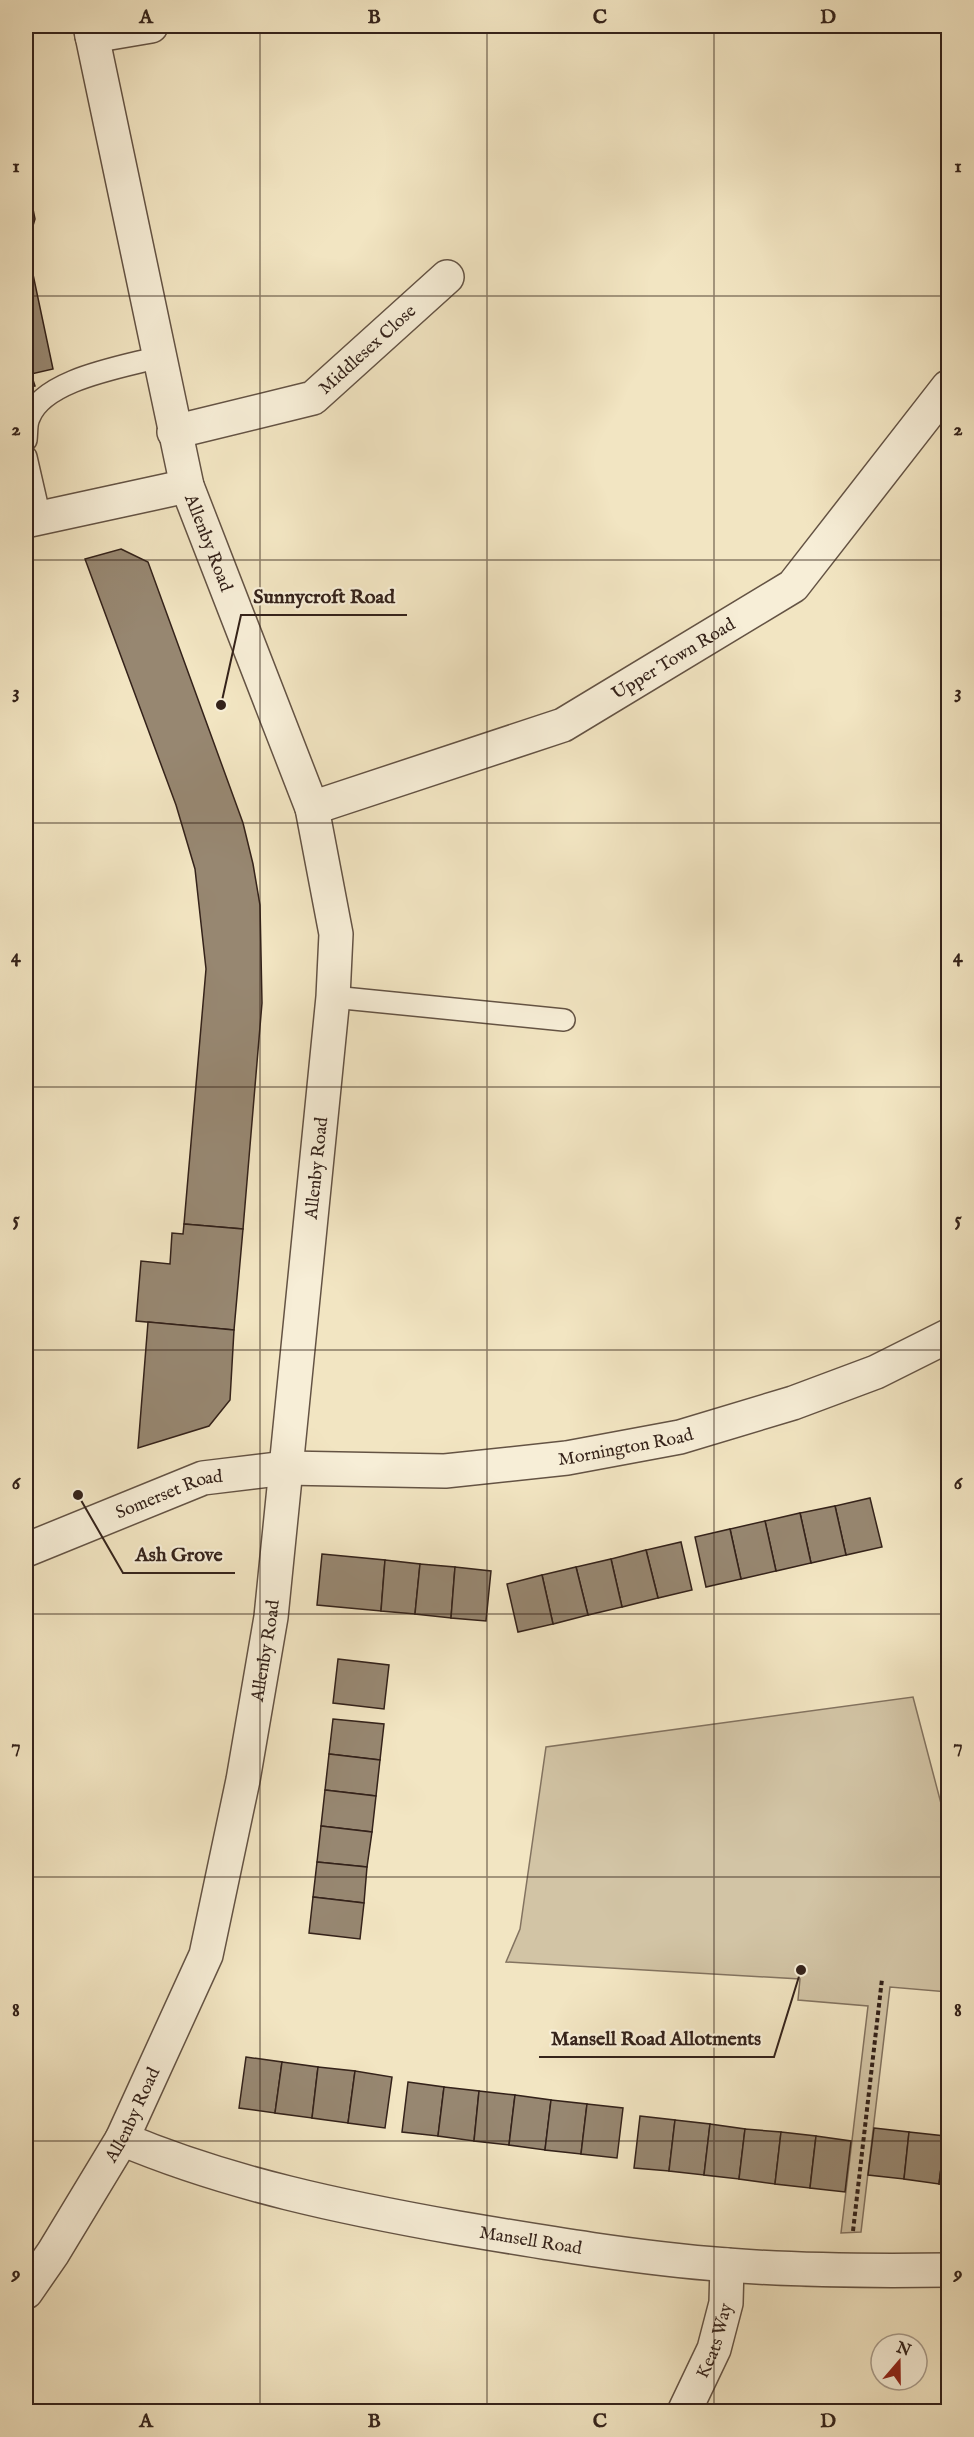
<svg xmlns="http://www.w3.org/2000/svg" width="974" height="2437" viewBox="0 0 974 2437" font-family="'IM FELL English',serif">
	<rect width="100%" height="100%" fill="#f2e5c2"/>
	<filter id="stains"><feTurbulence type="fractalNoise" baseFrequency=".00333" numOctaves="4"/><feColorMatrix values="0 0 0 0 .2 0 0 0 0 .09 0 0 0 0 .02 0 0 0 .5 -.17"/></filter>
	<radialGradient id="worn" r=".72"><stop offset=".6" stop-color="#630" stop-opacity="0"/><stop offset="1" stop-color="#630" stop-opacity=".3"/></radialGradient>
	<path fill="#d2c4a5" stroke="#837360" stroke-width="1.5" d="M913,1697L948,1830V1992L890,1987L861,2232L841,2233L868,2006L798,2000L800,1979L506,1962L520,1929L546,1747Z"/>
	<g fill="#978771" stroke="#34221a" stroke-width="1.5">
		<path d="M26,196L32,204L35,219L27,246L53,369L31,374L35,386L26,388Z"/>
		<path d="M121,549L148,562L243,823L253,864L260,905L262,1003L243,1229L184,1224L206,969L195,869L176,805L85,559Z"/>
		<path d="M184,1224L243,1229L234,1330L136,1321L141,1261L170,1264L172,1233L183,1234Z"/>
		<path d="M148,1322L234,1330L230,1400L209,1426L138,1448Z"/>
		<path d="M870,1498L882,1547L846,1555L835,1506Z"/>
		<path d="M835,1506L846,1555L811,1563L800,1513Z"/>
		<path d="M800,1513L811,1563L776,1571L765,1521Z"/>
		<path d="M765,1521L776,1571L741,1579L730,1529Z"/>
		<path d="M730,1529L741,1579L706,1587L695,1537Z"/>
		<path d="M681,1542L692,1590L658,1598L646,1550Z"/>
		<path d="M646,1550L658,1598L622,1607L611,1559Z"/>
		<path d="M322,1554L385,1560L381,1611L317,1605Z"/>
		<path d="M611,1559L622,1607L588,1615L576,1567Z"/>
		<path d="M385,1560L420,1564L415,1614L381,1611Z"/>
		<path d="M420,1564L455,1567L451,1618L415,1614Z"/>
		<path d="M455,1567L491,1571L486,1621L451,1618Z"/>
		<path d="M576,1567L588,1615L553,1624L542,1575Z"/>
		<path d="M542,1575L553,1624L518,1632L507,1584Z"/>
		<path d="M338,1659L389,1665L384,1709L333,1703Z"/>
		<path d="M333,1719L384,1724L380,1760L329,1754Z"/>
		<path d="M329,1754L380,1760L376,1796L325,1790Z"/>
		<path d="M325,1790L376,1796L372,1832L321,1826Z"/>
		<path d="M321,1826L372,1832L367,1867L317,1862Z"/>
		<path d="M317,1862L367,1867L364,1903L313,1897Z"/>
		<path d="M313,1897L364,1903L360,1939L309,1933Z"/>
		<path d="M246,2057L282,2062L275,2113L239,2108Z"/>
		<path d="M282,2062L318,2067L312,2118L275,2113Z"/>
		<path d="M318,2067L355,2071L348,2123L312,2118Z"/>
		<path d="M355,2071L392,2077L385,2128L348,2123Z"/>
		<path d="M408,2082L444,2087L438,2136L402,2132Z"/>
		<path d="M444,2087L479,2091L474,2141L438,2136Z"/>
		<path d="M479,2091L515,2095L509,2145L474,2141Z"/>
		<path d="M515,2095L551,2100L545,2150L509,2145Z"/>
		<path d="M551,2100L587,2104L581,2154L545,2150Z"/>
		<path d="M587,2104L623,2108L617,2158L581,2154Z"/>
		<path d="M640,2116L675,2120L669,2171L634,2168Z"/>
		<path d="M675,2120L710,2124L704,2175L669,2171Z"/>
		<path d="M710,2124L745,2129L739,2179L704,2175Z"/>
		<path d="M874,2128L909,2132L904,2179L868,2175Z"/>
		<path d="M745,2129L781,2132L775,2184L739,2179Z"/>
		<path d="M781,2132L816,2136L810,2188L775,2184Z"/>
		<path d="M909,2132L945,2136L939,2184L904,2179Z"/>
		<path d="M816,2136L851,2141L845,2192L810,2188Z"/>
		<path d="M945,2136L948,2137V2185L939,2184Z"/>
	</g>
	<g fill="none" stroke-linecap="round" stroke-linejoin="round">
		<g stroke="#645344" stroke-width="24">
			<g id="service">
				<path d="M26,440C27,433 26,424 29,418C43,379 123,367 159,357"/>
				<path d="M26,457L40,518"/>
				<path d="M333,997L564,1020"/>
			</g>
		</g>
		<g stroke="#645344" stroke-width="36">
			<g id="minor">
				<path id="s1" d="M90,26L187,486L312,808L336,934L333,997L286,1468"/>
				<path d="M92,36L151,26"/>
				<path id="s2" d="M174,432L313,398L447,277"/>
				<path d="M26,521L187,486"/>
				<path id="s3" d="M312,808L563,725L793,586L948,387"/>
				<path id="s4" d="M122,2139C229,2184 345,2208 458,2228C547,2243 637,2258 727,2265C801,2271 875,2271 948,2270"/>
				<path id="s5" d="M684,2412L714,2349L726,2303L727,2265"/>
			</g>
		</g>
		<g stroke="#645344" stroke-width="36">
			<g id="tertiary">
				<path id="s6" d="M26,1550L203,1478L286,1468L445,1471L567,1458L680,1437L793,1403L876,1372L948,1336"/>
				<path id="s7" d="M26,2292L53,2253L122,2139L206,1955L243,1780L271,1617L286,1468"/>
			</g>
		</g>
		<path stroke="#34221a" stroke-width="4" stroke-dasharray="4.5 3" stroke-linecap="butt" d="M853,2231L882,1979"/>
		<use href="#service" stroke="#f7eed7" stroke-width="21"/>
		<use href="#minor" stroke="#f7eed7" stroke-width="33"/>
		<use href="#tertiary" stroke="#f7eed7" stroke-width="33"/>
	</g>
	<path fill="none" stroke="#34221a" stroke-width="1.5" stroke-opacity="0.55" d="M260,26V2412M487,26V2412M714,26V2412M26,296H948M26,560H948M26,823H948M26,1087H948M26,1350H948M26,1614H948M26,1877H948M26,2141H948"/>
	<g text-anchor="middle" stroke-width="4.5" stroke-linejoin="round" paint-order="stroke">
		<g font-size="18" fill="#34221a" stroke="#f7eed7">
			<text dy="6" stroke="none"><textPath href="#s2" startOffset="216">Middlesex Close</textPath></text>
			<text dy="6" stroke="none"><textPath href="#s1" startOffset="531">Allenby Road</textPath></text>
			<text dy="6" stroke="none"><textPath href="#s3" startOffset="393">Upper Town Road</textPath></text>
			<text transform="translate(316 1168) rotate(-84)" y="6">Allenby Road</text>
			<text dy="6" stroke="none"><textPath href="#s6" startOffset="616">Mornington Road</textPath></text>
			<text dy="6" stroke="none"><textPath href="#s6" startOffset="154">Somerset Road</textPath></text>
			<text dy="6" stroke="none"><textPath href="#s7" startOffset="693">Allenby Road</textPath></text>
			<text dy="6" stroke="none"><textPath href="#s7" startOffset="207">Allenby Road</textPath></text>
			<text dy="6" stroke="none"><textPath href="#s4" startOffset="422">Mansell Road</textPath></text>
			<text dy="6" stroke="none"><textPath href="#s5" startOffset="78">Keats Way</textPath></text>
		</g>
	</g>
	<path fill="none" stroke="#34221a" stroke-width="2" d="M221 705L241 615H407M78 1495L123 1573H235M801 1970L774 2057H539"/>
	<g fill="#34221a" stroke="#f7eed7" stroke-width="2">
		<circle cx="221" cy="705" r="6"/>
		<circle cx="78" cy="1495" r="6"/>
		<circle cx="801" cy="1970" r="6"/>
	</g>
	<g font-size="20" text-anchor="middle" font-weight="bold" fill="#34221a" stroke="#f7eed7" stroke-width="4.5" stroke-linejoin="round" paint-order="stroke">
		<text x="324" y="603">Sunnycroft Road</text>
		<text x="179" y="1561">Ash Grove</text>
		<text x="656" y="2045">Mansell Road Allotments</text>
	</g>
	<rect width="974" height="2437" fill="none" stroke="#f2e5c2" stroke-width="66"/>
	<g transform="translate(899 2362) rotate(20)"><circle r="28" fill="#f7eed7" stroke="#a99c8b" stroke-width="1.5"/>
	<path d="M0-4.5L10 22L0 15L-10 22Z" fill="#8f2418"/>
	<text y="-9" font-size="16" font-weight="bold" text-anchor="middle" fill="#34221a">N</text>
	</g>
	<rect x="33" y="33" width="908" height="2371" fill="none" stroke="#34221a" stroke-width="2"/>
	<g font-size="20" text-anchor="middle" font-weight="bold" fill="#34221a">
		<text x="146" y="23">A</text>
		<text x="374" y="23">B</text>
		<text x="600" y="23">C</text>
		<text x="828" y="23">D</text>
		<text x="16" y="172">1</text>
		<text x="958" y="172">1</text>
		<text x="16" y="435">2</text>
		<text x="958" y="435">2</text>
		<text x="16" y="698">3</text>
		<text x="958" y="698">3</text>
		<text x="16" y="962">4</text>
		<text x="958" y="962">4</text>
		<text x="16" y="1225">5</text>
		<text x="958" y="1225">5</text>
		<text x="16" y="1489">6</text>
		<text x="958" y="1489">6</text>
		<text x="16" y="1752">7</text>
		<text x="958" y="1752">7</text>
		<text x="16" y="2016">8</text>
		<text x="958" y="2016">8</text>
		<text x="16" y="2279">9</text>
		<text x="958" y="2279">9</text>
		<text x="146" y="2427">A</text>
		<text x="374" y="2427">B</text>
		<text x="600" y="2427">C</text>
		<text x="828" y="2427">D</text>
	</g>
	<rect width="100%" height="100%" filter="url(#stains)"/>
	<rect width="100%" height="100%" fill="url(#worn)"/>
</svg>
